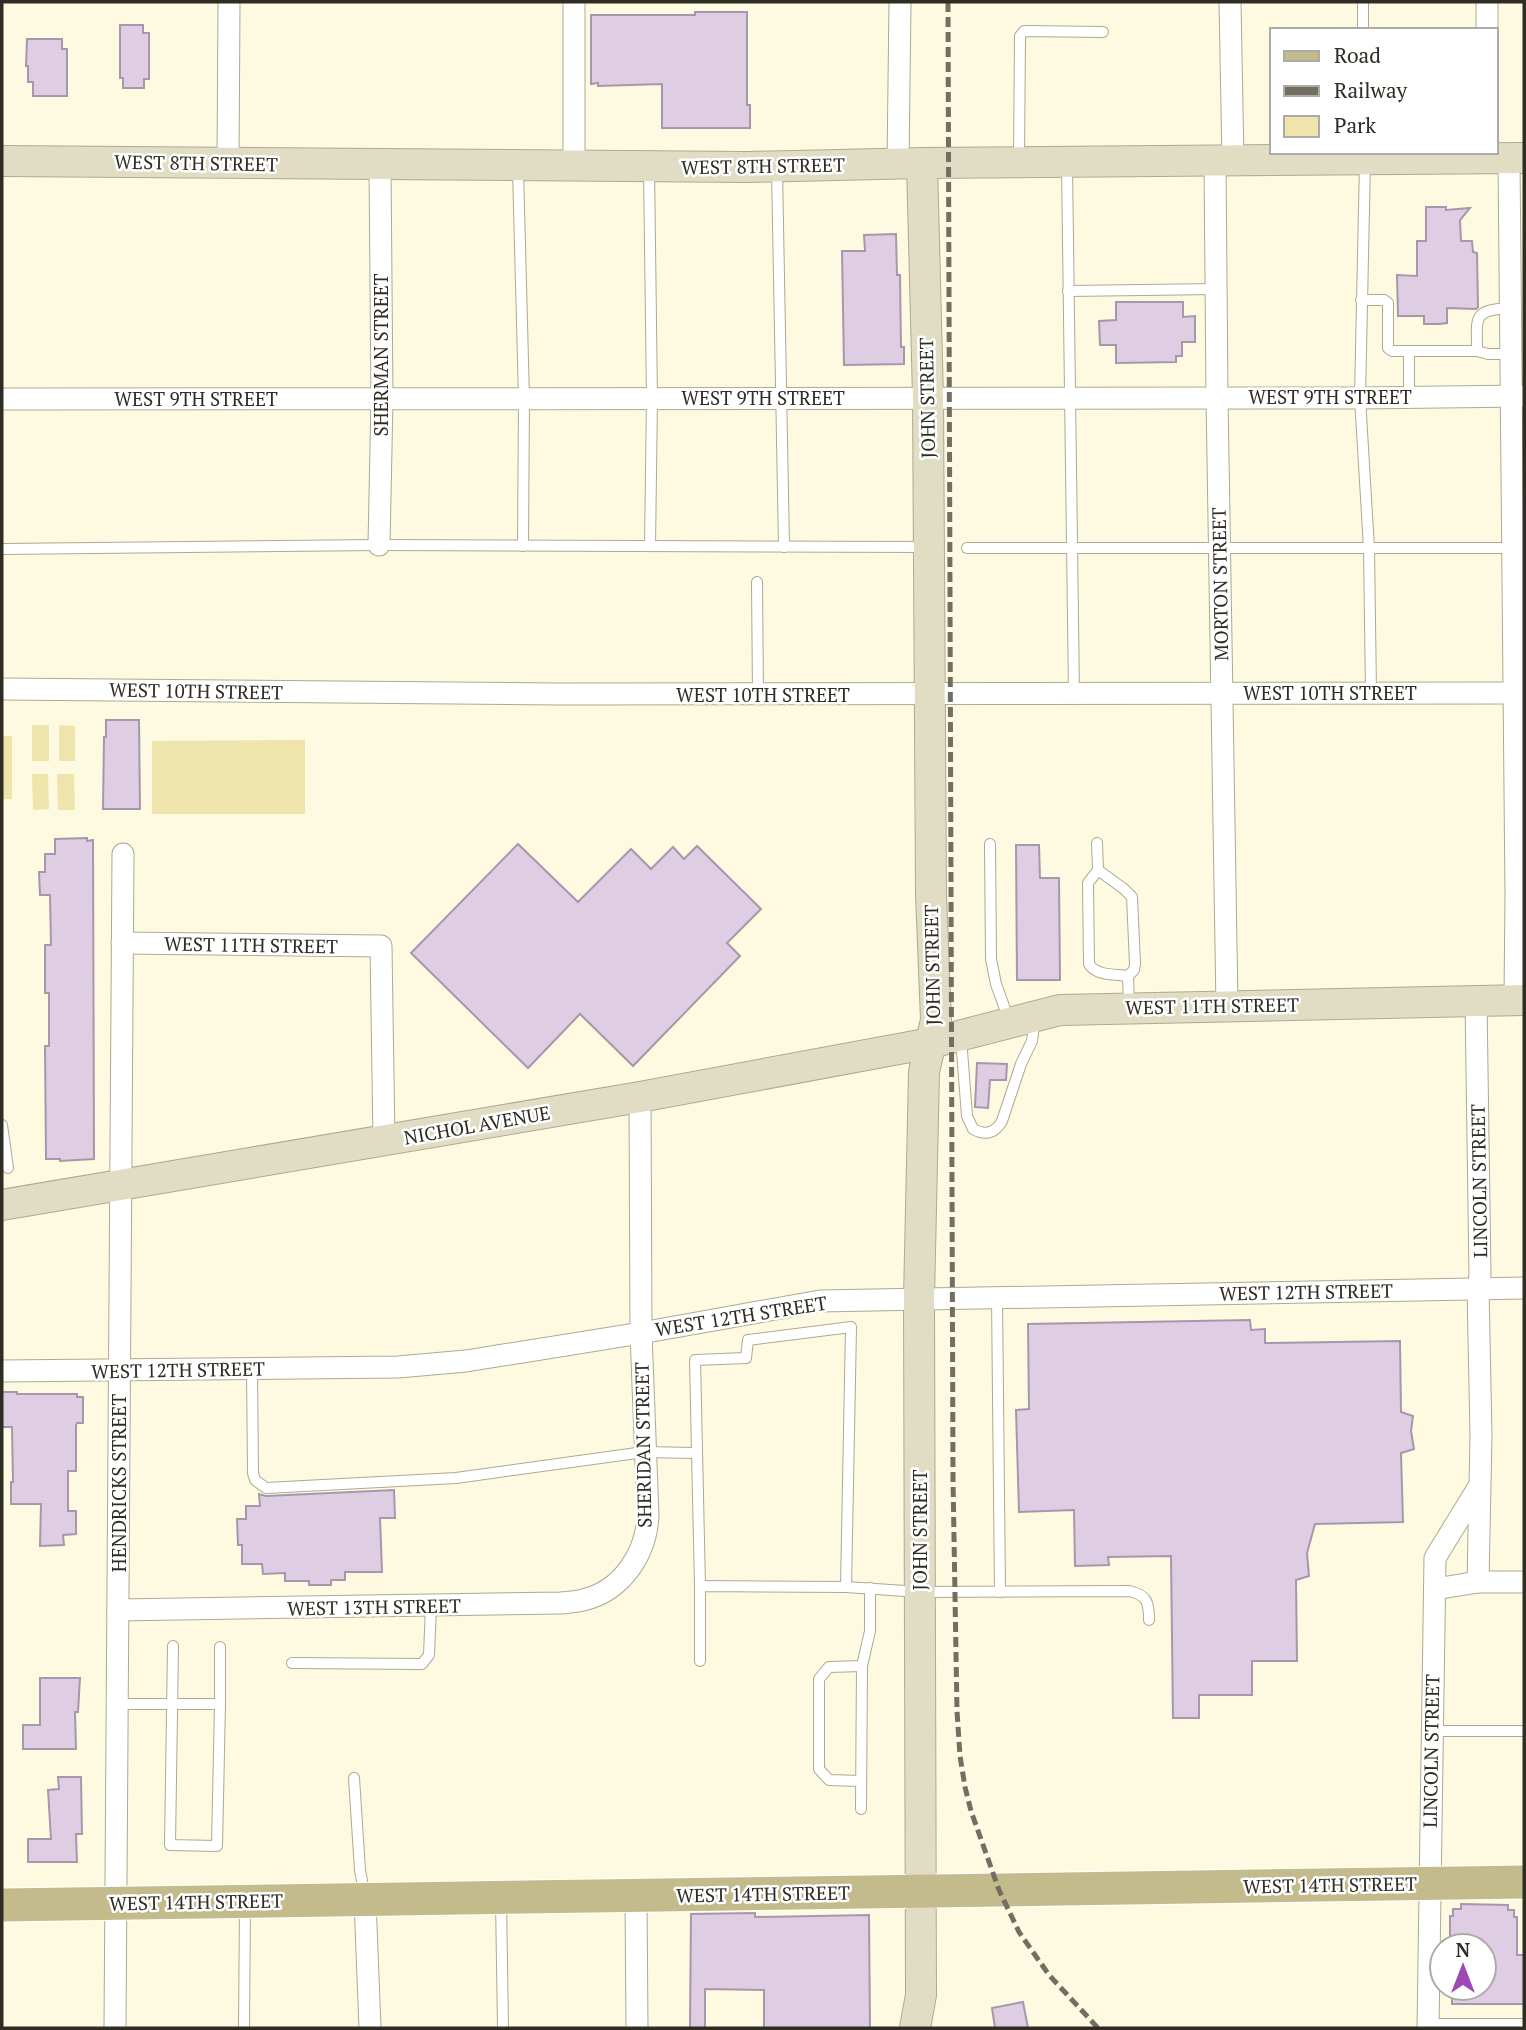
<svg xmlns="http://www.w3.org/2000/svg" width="1526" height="2030" viewBox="0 0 1526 2030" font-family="'PT Serif',serif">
	<rect width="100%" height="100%" fill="#fefae1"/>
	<g fill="#eee4ac">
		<rect x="32" y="725" width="17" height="36"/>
		<path d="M59,725L75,726V761H59Z"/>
		<rect x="2" y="736" width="10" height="63"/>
		<path d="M305,740V814H152V741Z"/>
		<path d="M32,774H48L49,809L33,810Z"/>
		<path d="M57,774H74L75,810H58Z"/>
	</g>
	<g fill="#dfcee3" stroke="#a697aa" stroke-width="2">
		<path d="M695,12H747V105H750V128H662V84L598,86V83L591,84V15H695Z"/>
		<path d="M120,25H143V33H149V79H144V88H123V78H120Z"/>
		<path d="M27,39H62V49H67V96H33V82H28V66H26Z"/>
		<path d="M1426,207H1446V210L1470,208L1460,220L1461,241H1472L1473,252L1477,253L1478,307L1476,309L1447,308V323L1439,324H1424V316H1398L1397,275L1417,276V241H1426Z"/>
		<path d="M896,234L897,275H900L901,347H904V364L844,365L842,251H865L864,235Z"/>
		<path d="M1116,302H1183V317L1195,316V342H1182V356H1176V362L1116,363V345H1100L1099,321L1116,320Z"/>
		<path d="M106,720H139L140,809H103L104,737H106Z"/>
		<path d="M87,838V841L93,840L94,1159L60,1161V1159H46L45,1046H49V993H45V945H51L50,895H40L39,872H45V854H55V839Z"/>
		<path d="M518,844L578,902L631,849L651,869L673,847L684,859L697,846L761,909L727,943L740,956L633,1066L580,1014L528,1068L411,953Z"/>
		<path d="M1016,845H1039L1040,878H1059L1060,980H1017Z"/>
		<path d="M977,1063L1007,1064L1006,1080H990L988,1108L975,1107Z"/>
		<path d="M1250,1320L1251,1330L1265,1329V1343L1400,1341L1401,1412L1413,1416L1411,1431L1414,1449L1401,1453L1403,1522L1315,1524L1307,1553L1309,1576L1296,1580L1297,1661H1252V1695H1199V1718H1173L1171,1556L1108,1557L1109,1565L1075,1566L1074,1510L1019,1512L1016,1410L1029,1409L1028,1324Z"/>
		<path d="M2,1392H17V1394H77V1397H83V1423H77L76,1425V1471H68V1511H76V1534L63,1535L64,1545L40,1546L41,1504H11V1482H13L12,1427H2Z"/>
		<path d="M394,1490L395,1518H380L382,1572H345V1580H331V1585H309V1581H285V1573L263,1574L262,1564H242V1545H238L237,1519H246V1506H260L259,1494L266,1496Z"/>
		<path d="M40,1678H80L78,1712H75L76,1749H23V1725H40Z"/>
		<path d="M58,1777H81L82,1834H76L77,1862H28V1839H51L48,1790L59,1789Z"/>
		<path d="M1461,1904L1508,1905V1910H1514V1917H1517V1955H1524V2004H1452V1988H1484V1946H1450V1916H1453V1909H1461Z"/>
		<path d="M755,1913V1917L869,1915L870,2028H764V1990L705,1989V2028H690L691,1914Z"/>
		<path d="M1023,2002L1028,2028H995L992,2008Z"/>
	</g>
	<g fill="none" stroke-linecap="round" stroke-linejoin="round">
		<g stroke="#aea992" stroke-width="12">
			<g id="lane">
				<path d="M1363,2V30"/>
				<path d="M1019,160L1020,36L1024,31L1103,32"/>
				<path d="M1365,161L1360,398L1369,548L1371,693"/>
				<path d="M1067,165L1074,694"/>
				<path d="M649,168L652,399L650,546"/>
				<path d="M518,169L524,399L523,546"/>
				<path d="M777,170L784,547"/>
				<path d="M1068,291L1216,289"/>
				<path d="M1361,300H1384L1388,303V348L1392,351H1409V397"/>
				<path d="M1409,351H1477L1488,354H1511"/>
				<path d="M1477,351C1477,317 1472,310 1510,308"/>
				<path d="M967,548H1524"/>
				<path d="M2,549L379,545L926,547"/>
				<path d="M757,582L758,695"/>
				<path d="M1097,843L1098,870L1124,889L1132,897L1135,964L1134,970L1128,976L1129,1005"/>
				<path d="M990,844L991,959L996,984L1009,1020"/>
				<path d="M1098,870L1088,883L1089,964C1096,976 1115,974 1128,976"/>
				<path d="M961,1038L967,1116L973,1129C986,1136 995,1133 1002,1121L1021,1064L1032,1041L1035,1019"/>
				<path d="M2,1125L8,1168"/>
				<path d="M997,1297L1000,1592"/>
				<path d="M252,1369L253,1473L255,1480L266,1488L456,1478L644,1452L695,1453"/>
				<path d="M700,1586L695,1360L746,1358L748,1340L851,1327L846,1587"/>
				<path d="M173,1646L170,1845L217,1846L220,1704"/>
				<path d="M700,1661V1586L846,1587L920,1592L1129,1591C1147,1595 1149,1602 1149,1620"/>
				<path d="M292,1663L422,1664L429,1655L431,1606"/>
				<path d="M117,1704H220V1647"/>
				<path d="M1431,1731H1524"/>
				<path d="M354,1778L360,1870L365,1897"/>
				<path d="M861,1781L829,1780L819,1769V1679L829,1667L862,1666"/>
				<path d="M861,1809L862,1666L870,1631V1588"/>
				<path d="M501,1900L503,2028"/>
				<path d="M1428,2024H1524"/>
				<path d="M244,2028L245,1904"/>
			</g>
		</g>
		<g stroke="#aea992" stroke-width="23">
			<g id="street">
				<path d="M574,2V166"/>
				<path d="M1230,2L1233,161"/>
				<path d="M1487,30V2"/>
				<path d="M1509,158L1516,895L1515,1001"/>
				<path d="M1215,161L1217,397L1227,1006"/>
				<path d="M228,164L229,2"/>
				<path d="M898,164L900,2"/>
				<path d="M2,399L1360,398L1524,396"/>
				<path d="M379,545L382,399L380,165"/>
				<path d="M2,689L558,694L1524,693"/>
				<path d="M122,943L381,946L384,1141"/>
				<path d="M1476,1001L1480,1275L1478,1288L1481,1436L1478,1582"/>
				<path d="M2,1371L398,1367L466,1361L641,1333L820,1301L1524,1288"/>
				<path d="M1435,1589L1478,1582H1524"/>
				<path d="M118,1610L561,1603C568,1602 576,1602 583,1600C622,1591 646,1554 648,1516L641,1333L640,1097"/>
				<path d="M636,1896L637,2028"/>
				<path d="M365,1900L370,2028"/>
				<path d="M115,2028L123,854"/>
				<path d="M1428,2028L1435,1558L1478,1488"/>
			</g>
		</g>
		<g stroke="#aea992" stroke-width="32">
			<g id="secondary">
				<path d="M2,161L747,167L922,163L1524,158"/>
				<path d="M2,1205L640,1097L931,1043L1060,1010L1524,1000"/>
				<path d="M915,2028L921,1995L919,1299L924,1072L936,1020L931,894L928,398L922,163"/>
			</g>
		</g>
		<g stroke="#fff" stroke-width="35">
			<path id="primary" d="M2,1905L1524,1882"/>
		</g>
		<use href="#lane" stroke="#fff" stroke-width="10"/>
		<use href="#street" stroke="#fff" stroke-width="21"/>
		<use href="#secondary" stroke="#e1ddc5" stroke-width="30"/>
		<use href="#primary" stroke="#c4bb8c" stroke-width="33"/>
		<path stroke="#726f61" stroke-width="5" stroke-dasharray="10 5" stroke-linecap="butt" d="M948,2L953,1479L957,1711L960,1756L965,1787L971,1811L999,1890L1019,1932L1049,1975L1098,2028"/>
	</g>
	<g text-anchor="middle" stroke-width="5" stroke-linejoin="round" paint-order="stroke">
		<g font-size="19" fill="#2e2c23" stroke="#fff">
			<text transform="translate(196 163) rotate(1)" y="7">WEST 8TH STREET</text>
			<text transform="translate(763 166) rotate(-1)" y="7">WEST 8TH STREET</text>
			<text transform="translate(381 355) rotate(-90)" y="7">SHERMAN STREET</text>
			<text x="1330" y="404">WEST 9TH STREET</text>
			<text x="763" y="405">WEST 9TH STREET</text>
			<text transform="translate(927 398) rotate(-91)" y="7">JOHN STREET</text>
			<text x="196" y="406">WEST 9TH STREET</text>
			<text transform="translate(1220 584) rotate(-91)" y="7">MORTON STREET</text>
			<text transform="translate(196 691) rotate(1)" y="7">WEST 10TH STREET</text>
			<text x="1330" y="700">WEST 10TH STREET</text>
			<text x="763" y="702">WEST 10TH STREET</text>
			<text transform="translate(251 945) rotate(1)" y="7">WEST 11TH STREET</text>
			<text transform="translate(932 965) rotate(-91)" y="7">JOHN STREET</text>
			<text transform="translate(1212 1006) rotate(-1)" y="7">WEST 11TH STREET</text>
			<text transform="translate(477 1125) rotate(-10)" y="7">NICHOL AVENUE</text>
			<text transform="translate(1479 1181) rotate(-91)" y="7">LINCOLN STREET</text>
			<text transform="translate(1306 1292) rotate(-1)" y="7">WEST 12TH STREET</text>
			<text transform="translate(741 1316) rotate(-9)" y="7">WEST 12TH STREET</text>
			<text transform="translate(178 1370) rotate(-1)" y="7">WEST 12TH STREET</text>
			<text transform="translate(643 1445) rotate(-91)" y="7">SHERIDAN STREET</text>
			<text transform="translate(119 1483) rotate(-90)" y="7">HENDRICKS STREET</text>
			<text transform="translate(920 1530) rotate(-90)" y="7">JOHN STREET</text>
			<text transform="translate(374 1607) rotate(-1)" y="7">WEST 13TH STREET</text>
			<text transform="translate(1431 1751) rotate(-89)" y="7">LINCOLN STREET</text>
			<text transform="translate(1330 1885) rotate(-1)" y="7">WEST 14TH STREET</text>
			<text transform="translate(763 1894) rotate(-1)" y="7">WEST 14TH STREET</text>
			<text transform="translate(196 1902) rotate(-1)" y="7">WEST 14TH STREET</text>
		</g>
	</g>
	<rect width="1526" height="2030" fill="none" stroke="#2e2c23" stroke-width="7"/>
	<rect x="1270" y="28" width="228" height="126" fill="#ffffff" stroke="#ababa7" stroke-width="2"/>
	<rect x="1284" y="51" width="35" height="10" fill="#c4bb8c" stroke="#ababa7" stroke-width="2"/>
	<text x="1334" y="63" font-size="21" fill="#2e2c23">Road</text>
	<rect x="1284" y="86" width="35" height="10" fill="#726f61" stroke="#ababa7" stroke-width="2"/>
	<text x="1334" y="98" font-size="21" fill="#2e2c23">Railway</text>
	<rect x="1284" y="116" width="35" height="21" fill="#eee4ac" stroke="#ababa7" stroke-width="2"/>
	<text x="1334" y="133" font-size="21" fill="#2e2c23">Park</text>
	<g transform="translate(1463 1967)"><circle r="33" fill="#ffffff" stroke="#ababa7" stroke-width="2"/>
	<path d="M0-5L12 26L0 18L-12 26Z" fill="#a049b5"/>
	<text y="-10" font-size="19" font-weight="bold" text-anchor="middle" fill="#2e2c23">N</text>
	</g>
</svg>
